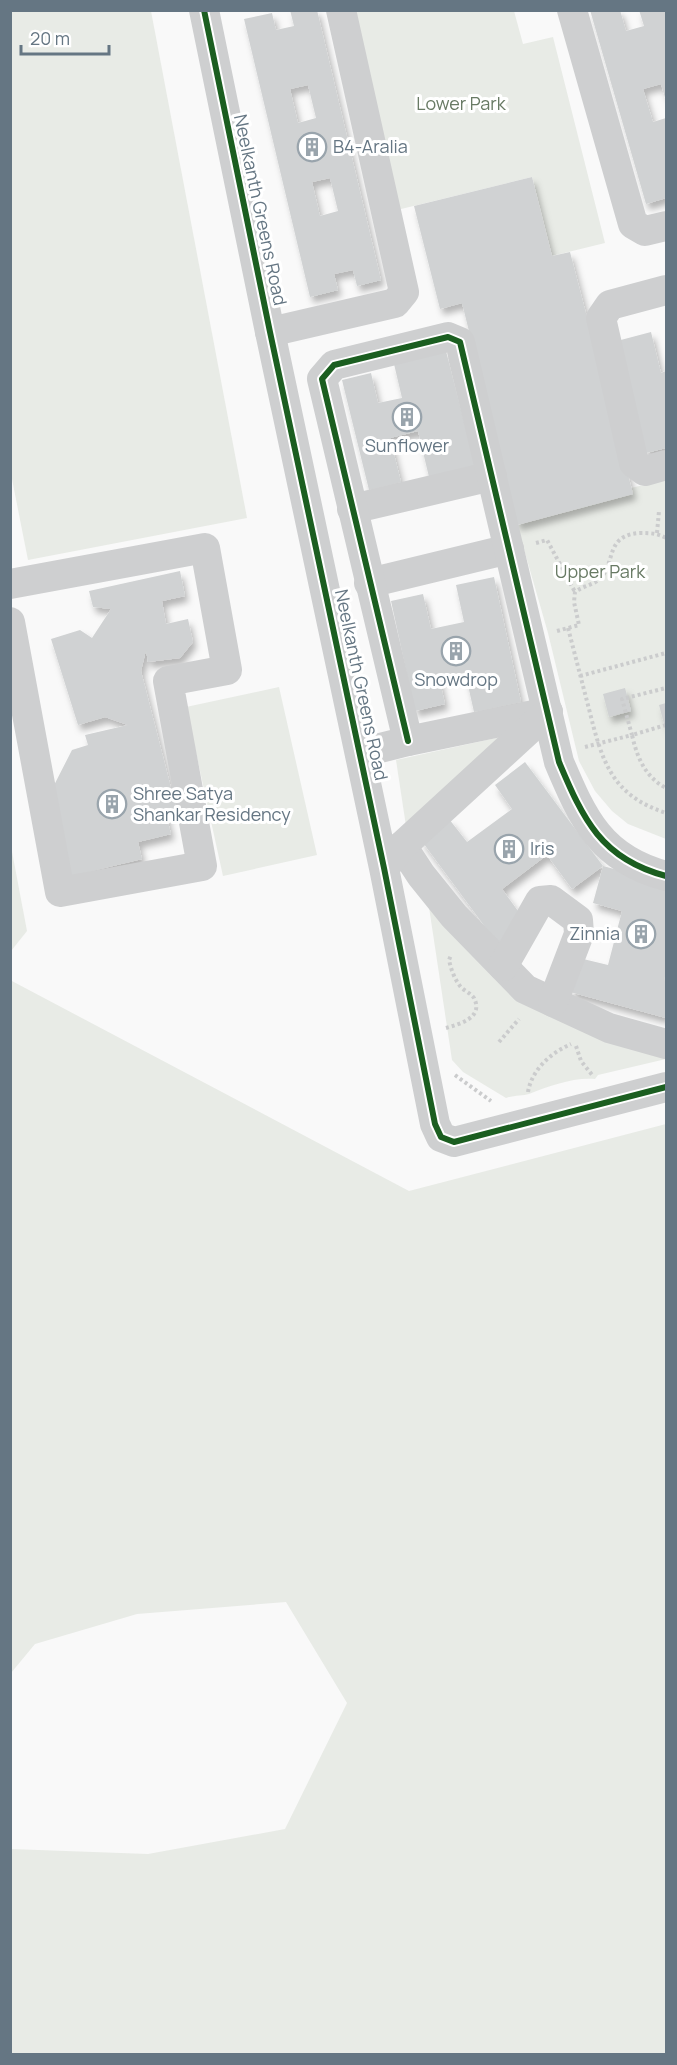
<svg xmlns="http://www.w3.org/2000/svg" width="677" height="2065" viewBox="0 0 677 2065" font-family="Manrope,sans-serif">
	<defs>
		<filter id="shadow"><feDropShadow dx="3.5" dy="6" stdDeviation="3" flood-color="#0004"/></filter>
	</defs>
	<rect width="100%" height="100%" fill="#f9f9f9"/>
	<g fill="#e8ebe6">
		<path d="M10,11H151L247,518L28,560L10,469Z"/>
		<path d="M347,11H514L523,44L553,37L605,243L552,256L532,177L397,210Z"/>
		<path d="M666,474V839L628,824L612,811L595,791L579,761L548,633L517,525L632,494L631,488L663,480Z"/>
		<path d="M279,687L317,855L223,876L186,707Z"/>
		<path d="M505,736L406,826L396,760Z"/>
		<path d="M10,841L27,931L11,951H10Z"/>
		<path d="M427,894L483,949L636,1044L666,1059L598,1075L595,1079C574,1077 549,1086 529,1094C523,1096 514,1095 506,1098L463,1072L452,1060Z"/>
		<path d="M10,980L409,1191L666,1124V2054H11V1849L148,1854L285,1829L347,1703L286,1602L137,1614L35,1644L11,1673Z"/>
	</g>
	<g fill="#d0d2d3" fill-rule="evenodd" filter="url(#shadow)">
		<path d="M290,10H317L381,280L357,286L353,270L334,274L338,290L310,297L244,19L272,13L276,30L294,26ZM308,85L316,118L298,123L290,89ZM330,178L338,211L320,216L312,182Z"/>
		<path d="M590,10H620L626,31L644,26L639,10H666V101L661,84L643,89L653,122L666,118V198L646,204Z"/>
		<path d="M532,177L552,256L570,252L633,494L517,525L462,303L440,309L414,206Z"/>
		<path d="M651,332L661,373L666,371V448L646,453L617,341Z"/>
		<path d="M446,351L475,466L429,477L418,431L390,438L401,482L369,490L342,380L371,373L378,403L402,398L394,364Z"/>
		<path d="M180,571L185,596L162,601L166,624L188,619L193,642L180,658L148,662L146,650L141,671L177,811L166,814L171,834L138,842L142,859L67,877L48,797L72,750L88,745L85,735L128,725L105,717L78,725L51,639L80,630L92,638L111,609L93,607L89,591Z"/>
		<path d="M494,577L521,702L474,712L465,672L439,677L445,704L415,711L391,601L423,594L431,629L464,622L456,585Z"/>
		<path d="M625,688L631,711L609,717L603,694Z"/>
		<path d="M666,703V731L659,705Z"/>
		<path d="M525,762L603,866L572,889L547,855L502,889L526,922L497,943L421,840L449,819L467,842L512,809L495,785Z"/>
		<path d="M603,866L666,883V972L664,980L666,981V1018L570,992L579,958L608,965L622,911L593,903Z"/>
	</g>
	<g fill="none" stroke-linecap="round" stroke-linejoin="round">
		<g stroke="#cbcccd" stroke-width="4" stroke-dasharray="3 3" stroke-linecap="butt">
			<path d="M657,533L659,511"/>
			<path d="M536,543L547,540L575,592"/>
			<path d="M568,628C575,655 582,682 589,709C602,761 611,795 666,813"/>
			<path d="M557,631L579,625L574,602L575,592C583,586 593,585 600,579C616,562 605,535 640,533C650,533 657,533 666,538"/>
			<path d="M580,676L666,653"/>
			<path d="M666,725L632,735C637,757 645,777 666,788"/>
			<path d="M585,747L632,735L622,699L666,688"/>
			<path d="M446,1028C459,1024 484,1018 474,998C471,993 464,991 460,986C454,978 451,969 449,960L451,955"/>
			<path d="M499,1042L519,1019"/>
			<path d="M576,1046L581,1061L593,1076"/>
			<path d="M455,1075L491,1101"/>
			<path d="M528,1092C532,1069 551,1053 571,1044"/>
		</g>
		<g stroke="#cecfd0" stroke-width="30">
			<path d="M204,10L270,332L384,868L435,1124L441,1137L454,1142L666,1087"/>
			<path d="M572,10L633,224L645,231L666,226"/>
			<path d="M666,290L610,305L601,318L634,463L645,471L666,465"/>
			<path d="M270,332L395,303L404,292L341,10"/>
			<path d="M352,509L492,476"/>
			<path d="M369,583L509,549"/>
			<path d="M10,584L205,548L227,670L168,681L202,866L60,892L10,622"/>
			<path d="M408,741L322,379L334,365L448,337L460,342L559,762C583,819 601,859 666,876"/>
			<path d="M360,753L408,741L548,712"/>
			<path d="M402,846L421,875L454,916L525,989L609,1028L666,1044"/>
			<path d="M390,861L402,846L548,712"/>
			<path d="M503,966L540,901L551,900L578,920L579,934L553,1002"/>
		</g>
		<g stroke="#fff" stroke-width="10">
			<g id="cycleway">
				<path d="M204,10L270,332L384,868L435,1124L441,1137L454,1142L666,1087"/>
				<path d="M408,741L322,379L334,365L448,337L460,342L559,762C583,819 601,859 666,876"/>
			</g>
		</g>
		<use href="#cycleway" stroke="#1b5e20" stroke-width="6"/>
	</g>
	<defs>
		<g id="building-ring" transform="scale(1.5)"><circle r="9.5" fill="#fff" stroke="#99a4ac" stroke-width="1.5"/><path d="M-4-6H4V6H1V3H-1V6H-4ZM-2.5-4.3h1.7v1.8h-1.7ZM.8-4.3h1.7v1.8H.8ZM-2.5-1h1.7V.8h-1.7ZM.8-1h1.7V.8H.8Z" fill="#99a4ac"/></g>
	</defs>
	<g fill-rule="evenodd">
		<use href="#building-ring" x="312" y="147"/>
		<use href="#building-ring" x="407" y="417"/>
		<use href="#building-ring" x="456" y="651"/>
		<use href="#building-ring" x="112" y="804"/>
		<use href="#building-ring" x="509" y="849"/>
		<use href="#building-ring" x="641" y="934"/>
	</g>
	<g text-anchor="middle" stroke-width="6" stroke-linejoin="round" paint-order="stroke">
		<g font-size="18" fill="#687a64" stroke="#fff">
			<text x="461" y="110">Lower Park</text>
			<text x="600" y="578">Upper Park</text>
		</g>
		<g font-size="18" fill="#657683" stroke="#fff" text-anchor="start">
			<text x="333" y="153">B4-Aralia</text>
			<text x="407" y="452" text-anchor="middle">Sunflower</text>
			<text x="456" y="686" text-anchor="middle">Snowdrop</text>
			<text x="133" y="800">Shree Satya<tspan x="133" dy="21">Shankar Residency</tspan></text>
			<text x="530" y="855">Iris</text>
			<text x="620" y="940" text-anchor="end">Zinnia</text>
		</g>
		<g font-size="18" fill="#657683" stroke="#fff">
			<text transform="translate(260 210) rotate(78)" y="6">Neelkanth Greens Road</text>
			<text transform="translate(361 685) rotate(78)" y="6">Neelkanth Greens Road</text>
		</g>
	</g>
	<rect width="677" height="2065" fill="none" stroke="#657683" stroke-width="24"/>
	<path d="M21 45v9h88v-9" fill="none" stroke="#657683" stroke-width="3"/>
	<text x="30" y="45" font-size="18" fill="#657683" stroke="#ffffff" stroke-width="4.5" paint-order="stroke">20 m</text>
</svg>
